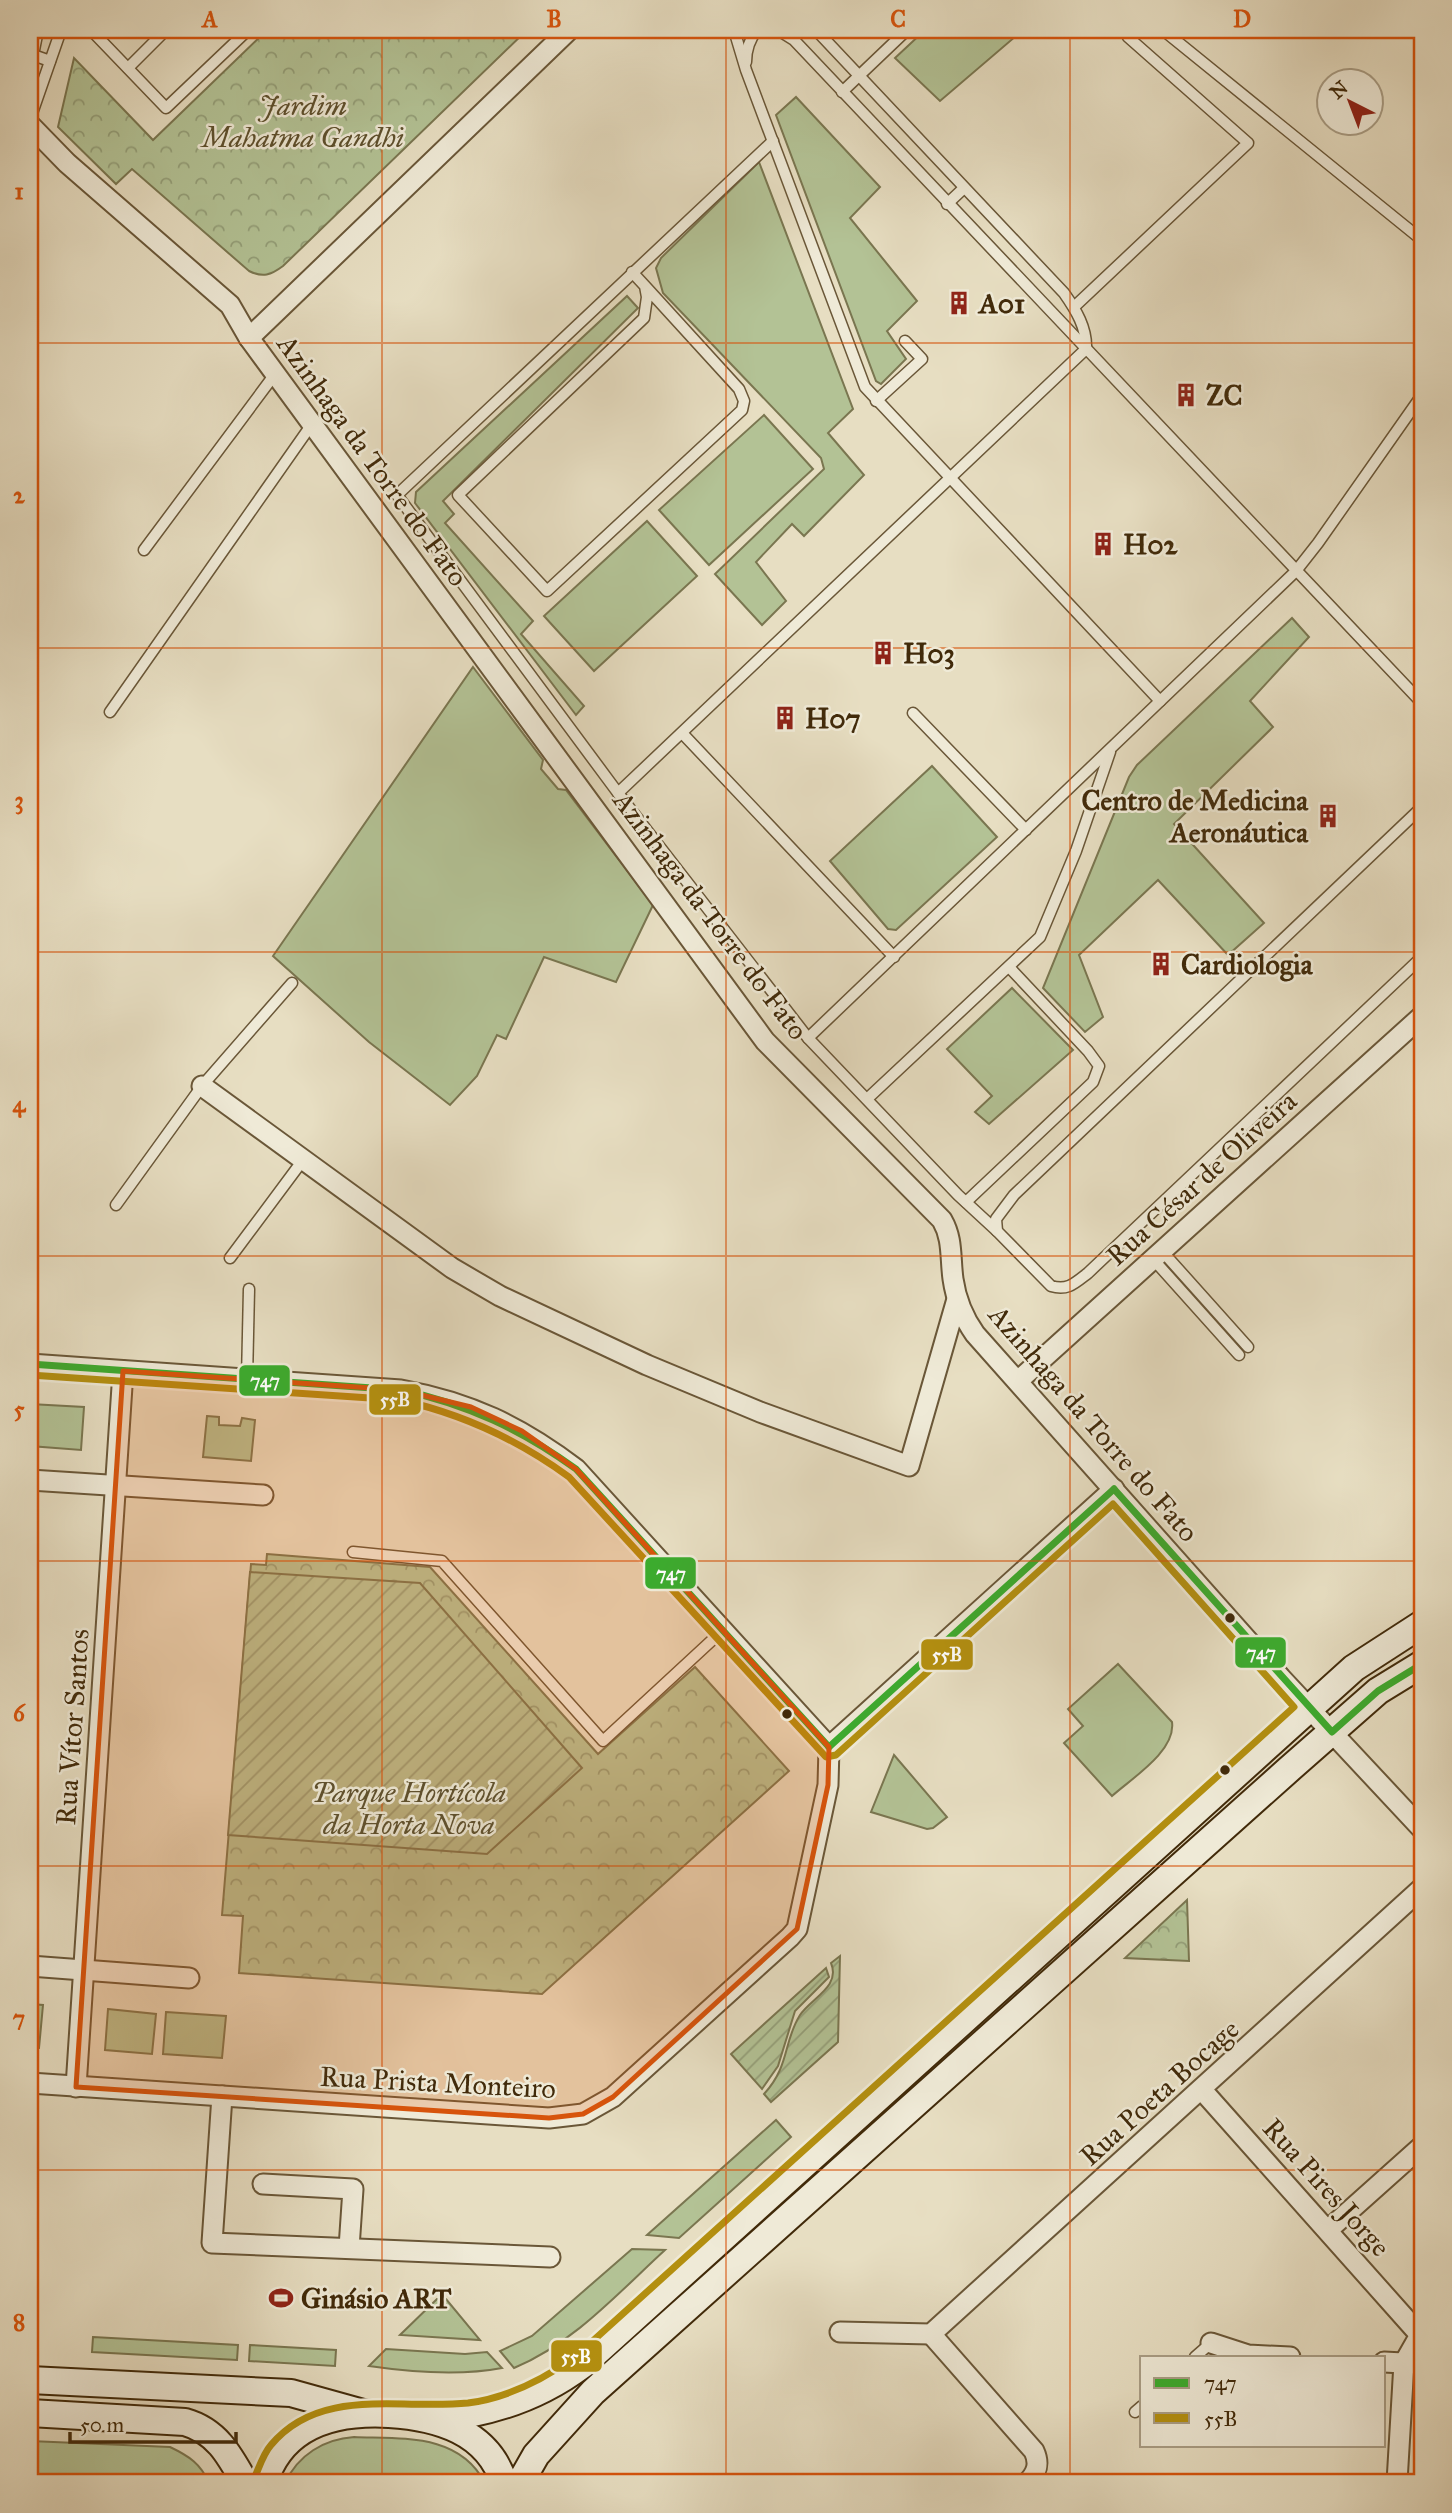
<svg xmlns="http://www.w3.org/2000/svg" width="1452" height="2513" viewBox="0 0 1452 2513" font-family="'IM FELL Great Primer',serif">
	<defs>
		<pattern id="forest-crowns" width="20" height="18" patternUnits="userSpaceOnUse" patternTransform="scale(1.75)"><rect width="20" height="18" fill="#b3c295"/><path d="M2 6a3 3 0 1 1 6 0M12 15a3 3 0 1 1 6 0" fill="none" stroke="#939e78"/></pattern>
		<pattern id="garden-furrows" width="10" height="10" patternUnits="userSpaceOnUse" patternTransform="scale(1.75)"><rect width="10" height="10" fill="#b3c295"/><path d="M-1 1l2-2M0 10L10 0M9 11l2-2" fill="none" stroke="#939e78"/></pattern>
	</defs>
	<rect width="100%" height="100%" fill="#e7dec2"/>
	<filter id="stains"><feTurbulence type="fractalNoise" baseFrequency=".00286" numOctaves="4"/><feColorMatrix values="0 0 0 0 .2 0 0 0 0 .09 0 0 0 0 .02 0 0 0 .5 -.17"/></filter>
	<radialGradient id="worn" r=".72"><stop offset=".6" stop-color="#630" stop-opacity="0"/><stop offset="1" stop-color="#630" stop-opacity=".3"/></radialGradient>
	<g fill="#b3c295" stroke="#7a7650" stroke-width="2">
		<path d="M925,30H1023L940,101L895,58Z"/>
		<path d="M796,97L880,187L850,218L917,301L887,331L906,359L881,384L876,381L776,115Z"/>
		<path d="M759,162L853,409L828,433L864,475L804,536L792,524L756,562L786,601L762,625L715,574L824,469L821,458L663,293L656,268L661,258Z"/>
		<path d="M627,296L638,308L443,501L454,514L445,523L533,621L521,634L584,706L576,715L415,503L416,492Z"/>
		<path d="M764,415L813,469L709,565L659,510Z"/>
		<path d="M647,521L697,576L594,671L544,616Z"/>
		<path d="M1292,618L1309,637L1250,701L1273,727L1174,824L1264,923L1228,955L1158,880L1079,955L1103,1017L1085,1032L1043,988L1129,777L1137,765Z"/>
		<path d="M473,667L543,760L541,769L558,789L566,790L653,905L616,982L544,957L506,1039L497,1035L477,1076L450,1105L369,1042L273,956Z"/>
		<path d="M932,766L997,837L896,930L888,929L830,861Z"/>
		<path d="M1012,988L1073,1050L989,1124L975,1112L992,1096L947,1049Z"/>
		<path d="M30,1404L84,1407L81,1450L30,1446Z"/>
		<path d="M207,1416L219,1417V1425L240,1426L242,1418L255,1420L251,1461L203,1457Z"/>
		<path d="M1118,1664L1172,1722C1176,1751 1132,1778 1112,1796L1064,1743L1083,1726L1068,1709Z"/>
		<path d="M894,1755L947,1817L933,1828L927,1829L871,1812Z"/>
		<path d="M30,2004L43,2005L39,2048L30,2047Z"/>
		<path d="M108,2009L156,2014L152,2054L105,2050Z"/>
		<path d="M166,2012L226,2016L222,2058L163,2054Z"/>
		<path d="M776,2120L791,2137L679,2238L647,2235Z"/>
		<path d="M632,2249L665,2250C618,2293 574,2343 514,2368L500,2351L532,2336Z"/>
		<path d="M437,2299H446L480,2340L400,2335Z"/>
		<path d="M93,2337L238,2345L237,2360L92,2352Z"/>
		<path d="M250,2345L336,2350L335,2366L249,2361Z"/>
		<path d="M386,2349L465,2354L487,2352L502,2368C460,2376 410,2372 369,2366Z"/>
		<path d="M354,2437C403,2439 459,2433 485,2483H285C298,2455 324,2439 354,2437Z"/>
		<path d="M30,2441L170,2447C189,2456 201,2464 209,2483H30Z"/>
	</g>
	<g fill="url(#forest-crowns)" stroke="#7a7650" stroke-width="2">
		<path d="M267,30H527L283,266C271,275 263,278 249,271L132,169L116,184L58,127L74,58L153,140Z"/>
		<path d="M267,1554L430,1567L598,1754L695,1667L789,1771L542,1994L239,1973L243,1916L222,1915L251,1564L266,1565Z"/>
		<path d="M1187,1900L1189,1961L1125,1958Z"/>
	</g>
	<g fill="url(#garden-furrows)" stroke="#7a7650" stroke-width="2">
		<path d="M250,1572L420,1583L582,1768L487,1854L228,1835Z"/>
		<path d="M840,1956L838,2042L771,2102L764,2094C790,2066 783,2042 800,2015C811,1998 841,1987 831,1963Z"/>
		<path d="M826,1968L829,1977L795,2011L778,2066L762,2089L731,2054Z"/>
	</g>
	<g fill="none" stroke-linecap="round" stroke-linejoin="round">
		<g stroke="#6a5738" stroke-width="13">
			<g id="lane">
				<path d="M38,30L33,55L50,61"/>
				<path d="M91,30L166,108L248,30"/>
				<path d="M734,30L746,70L865,387L1160,701"/>
				<path d="M778,30L794,40L1422,703"/>
				<path d="M1163,30L1422,240"/>
				<path d="M746,62C746,49 749,40 757,30"/>
				<path d="M128,68L166,30"/>
				<path d="M842,92L907,30"/>
				<path d="M30,119L61,30"/>
				<path d="M773,141L397,495L618,793L808,1038L958,1195L997,1231"/>
				<path d="M947,204L964,188"/>
				<path d="M632,272L645,286L739,389L744,401L742,410L547,591L458,495L644,318L647,297L645,286"/>
				<path d="M1074,307L1248,143L1128,37L1125,30"/>
				<path d="M876,401L922,359L905,341"/>
				<path d="M144,550L275,374"/>
				<path d="M110,712L312,424"/>
				<path d="M913,713L1026,830"/>
				<path d="M682,733L894,957"/>
				<path d="M618,793L1086,349C1087,328 1076,310 1064,293L816,30"/>
				<path d="M1422,807L1014,1195L996,1219L997,1231L1051,1286C1068,1291 1075,1283 1088,1273L1422,957"/>
				<path d="M808,1038L1296,571L1318,543L1422,395"/>
				<path d="M867,1099L1040,937L1076,851L1110,752"/>
				<path d="M966,1202L1093,1082L1099,1066L1088,1051L1009,967"/>
				<path d="M116,1205L202,1086L292,983"/>
				<path d="M1162,1251L1248,1347"/>
				<path d="M230,1258L303,1160"/>
				<path d="M1153,1259L1239,1355"/>
				<path d="M247,1379L249,1289"/>
				<path d="M353,1552L442,1561L603,1741L722,1631"/>
				<path d="M1195,2357L1211,2343"/>
				<path d="M1135,2412L1142,2406"/>
			</g>
		</g>
		<g stroke="#6a5738" stroke-width="23">
			<g id="street">
				<path d="M30,125L67,163L230,305L249,338L765,1041L942,1220C953,1239 950,1257 953,1279C956,1300 963,1317 975,1334L1281,1678L1422,1829"/>
				<path d="M249,338L569,30"/>
				<path d="M202,1086L452,1268L500,1296L647,1365L760,1412L909,1466L957,1299"/>
				<path d="M30,1364L401,1390C469,1402 521,1427 576,1469L829,1747"/>
				<path d="M1018,1381L1422,1016"/>
				<path d="M30,1480L263,1495"/>
				<path d="M829,1747L1114,1489"/>
				<path d="M30,1966L189,1978"/>
				<path d="M30,2083L549,2118L583,2114L613,2097L790,1937L797,1929L828,1785L829,1747"/>
				<path d="M76,2087L123,1371"/>
				<path d="M1202,2090L1420,2335L1404,2363L1397,2482"/>
				<path d="M222,2096L212,2243L550,2257"/>
				<path d="M263,2184L353,2189L349,2248"/>
				<path d="M1328,2230L1422,2146"/>
				<path d="M840,2332L931,2334L1422,1888"/>
				<path d="M931,2334L1034,2451C1040,2464 1037,2473 1027,2483"/>
				<path d="M1211,2343L1248,2355L1290,2357"/>
				<path d="M1384,2362L1422,2364"/>
			</g>
		</g>
		<g stroke="#412a0a" stroke-width="30">
			<g id="secondary">
				<path d="M30,2380L291,2393L363,2413"/>
				<path d="M30,2413L185,2422C217,2431 230,2456 245,2483"/>
				<path d="M413,2415C433,2415 454,2417 473,2413C513,2405 550,2389 582,2365L1354,1668L1422,1624"/>
				<path d="M264,2483C281,2425 335,2411 389,2414C437,2417 488,2431 504,2483"/>
				<path d="M520,2483L536,2455L593,2392L1287,1771L1378,1691L1422,1664"/>
			</g>
		</g>
		<use href="#lane" stroke="#efead7" stroke-width="10"/>
		<use href="#street" stroke="#efead7" stroke-width="19"/>
		<use href="#secondary" stroke="#efead7" stroke-width="26"/>
		<g stroke="#efead7" stroke-width="12">
			<g id="bus-1">
				<path d="M30,1364L401,1390C467,1404 522,1430 576,1469L829,1747"/>
				<path d="M1114,1489L1332,1732L1378,1691L1422,1664"/>
				<path d="M829,1747L1114,1489"/>
			</g>
		</g>
		<g stroke="#efead7" stroke-width="12">
			<path id="bus-2" d="M30,1375L400,1400C463,1414 517,1439 569,1477L826,1757L836,1755L1113,1504L1294,1707L575,2357C544,2379 507,2398 468,2403C401,2410 320,2386 271,2445C263,2454 259,2468 254,2479"/>
		</g>
		<use href="#bus-1" stroke="#3cab2e" stroke-width="7"/>
		<use href="#bus-2" stroke="#b38f10" stroke-width="7"/>
	</g>
	<path fill="#d7540c" fill-opacity="0.2" stroke="#d7540c" stroke-width="5" stroke-linejoin="round" d="M123,1371L401,1390L471,1407L522,1431L576,1469L829,1747L828,1785L797,1929L613,2097L583,2114L549,2118L76,2087Z"/>
	<path fill="none" stroke="#d7540c" stroke-width="2" stroke-opacity="0.55" d="M382,30V2483M726,30V2483M1070,30V2483M30,343H1422M30,648H1422M30,952H1422M30,1256H1422M30,1561H1422M30,1866H1422M30,2170H1422"/>
	<defs>
		<g id="building-bare" transform="scale(1.89)"><path d="M-4-6H4V6H1V3H-1V6H-4ZM-2.5-4.3h1.7v1.8h-1.7ZM.8-4.3h1.7v1.8H.8ZM-2.5-1h1.7V.8h-1.7ZM.8-1h1.7V.8H.8Z" fill="#8f2418" stroke="#efead7" stroke-width="2.5" paint-order="stroke"/></g>
		<g id="stadium-bare" transform="scale(1.89)"><path d="M0-5a6.5 5 0 1 0 0 10a6.5 5 0 1 0 0-10ZM-3.5-1.8h7v3.6h-7Z" fill="#8f2418" stroke="#efead7" stroke-width="2.5" paint-order="stroke"/></g>
	</defs>
	<g fill-rule="evenodd">
		<use href="#building-bare" x="959" y="303"/>
		<use href="#building-bare" x="1186" y="395"/>
		<use href="#building-bare" x="1103" y="544"/>
		<use href="#building-bare" x="883" y="653"/>
		<use href="#building-bare" x="785" y="718"/>
		<use href="#building-bare" x="1328" y="816"/>
		<use href="#building-bare" x="1161" y="964"/>
		<use href="#stadium-bare" x="281" y="2298"/>
	</g>
	<g fill="#412a0a" stroke="#efead7" stroke-width="2.5">
		<circle cx="1230" cy="1618" r="6"/>
		<circle cx="787" cy="1714" r="6"/>
		<circle cx="1225" cy="1770" r="6"/>
	</g>
	<g text-anchor="middle" stroke-width="5" stroke-linejoin="round" paint-order="stroke">
		<g font-size="28" font-style="italic" fill="#5e502d" stroke="#efead7">
			<text x="303" y="115">Jardim<tspan x="303" dy="32">Mahatma Gandhi</tspan></text>
			<text x="409" y="1802">Parque Hortícola<tspan x="409" dy="32">da Horta Nova</tspan></text>
		</g>
		<g font-size="28" font-weight="bold" fill="#412a0a" stroke="#efead7" text-anchor="start">
			<text x="979" y="313">A01</text>
			<text x="1206" y="405">ZC</text>
			<text x="1123" y="554">H02</text>
			<text x="903" y="663">H03</text>
			<text x="805" y="728">H07</text>
			<text x="1308" y="810" text-anchor="end">Centro de Medicina<tspan x="1308" dy="32">Aeronáutica</tspan></text>
			<text x="1181" y="974">Cardiologia</text>
			<text x="301" y="2308">Ginásio ART</text>
		</g>
		<g font-size="28" fill="#412a0a" stroke="#efead7">
			<text transform="translate(373 460) rotate(54)" y="10">Azinhaga da Torre do Fato</text>
			<text transform="translate(711 915) rotate(53)" y="10">Azinhaga da Torre do Fato</text>
			<text transform="translate(1201 1178) rotate(-42)" y="10">Rua César de Oliveira</text>
			<text transform="translate(1094 1423) rotate(49)" y="10">Azinhaga da Torre do Fato</text>
			<text transform="translate(72 1727) rotate(-86)" y="10">Rua Vítor Santos</text>
			<text transform="translate(438 2082) rotate(3)" y="10">Rua Prista Monteiro</text>
			<text transform="translate(1159 2092) rotate(-42)" y="10">Rua Poeta Bocage</text>
			<text transform="translate(1327 2187) rotate(48)" y="10">Rua Pires Jorge</text>
		</g>
	</g>
	<g stroke="#efead7" stroke-width="2.5">
		<rect x="238" y="1364" width="53" height="33" rx="7" fill="#3cab2e"/>
		<rect x="368" y="1383" width="54" height="33" rx="7" fill="#b38f10"/>
		<rect x="644" y="1556" width="53" height="34" rx="7" fill="#3cab2e"/>
		<rect x="1234" y="1636" width="53" height="33" rx="7" fill="#3cab2e"/>
		<rect x="920" y="1638" width="54" height="33" rx="7" fill="#b38f10"/>
		<rect x="550" y="2339" width="53" height="34" rx="7" fill="#b38f10"/>
	</g>
	<g font-size="19" text-anchor="middle" font-weight="bold" fill="#fff">
		<text x="265" y="1387">747</text>
		<text x="395" y="1406">55B</text>
		<text x="671" y="1580">747</text>
		<text x="1261" y="1659">747</text>
		<text x="947" y="1661">55B</text>
		<text x="576" y="2363">55B</text>
	</g>
	<rect width="1452" height="2513" fill="none" stroke="#e7dec2" stroke-width="77"/>
	<rect x="1140" y="2356" width="245" height="91" fill="#efead7" stroke="#a99d85" stroke-width="2"/>
	<rect x="1154" y="2378" width="35" height="10" fill="#3cab2e" stroke="#a99d85" stroke-width="2"/>
	<text x="1204" y="2390" font-size="21" fill="#412a0a">747</text>
	<rect x="1154" y="2413" width="35" height="10" fill="#b38f10" stroke="#a99d85" stroke-width="2"/>
	<text x="1204" y="2426" font-size="21" fill="#412a0a">55B</text>
	<g transform="translate(1350 102) rotate(318)"><circle r="33" fill="#efead7" stroke="#a99d85" stroke-width="2"/>
	<path d="M0-5L12 26L0 18L-12 26Z" fill="#8f2418"/>
	<text y="-10" font-size="19" font-weight="bold" text-anchor="middle" fill="#412a0a">N</text>
	</g>
	<path d="M70 2432v10h166v-10" fill="none" stroke="#412a0a" stroke-width="3.5"/>
	<text x="80" y="2432" font-size="21" fill="#412a0a" stroke="#efead7" stroke-width="5" paint-order="stroke">50 m</text>
	<rect x="38" y="38" width="1376" height="2436" fill="none" stroke="#d7540c" stroke-width="2.5"/>
	<g font-size="23" text-anchor="middle" font-weight="bold" fill="#d7540c">
		<text x="210" y="27">A</text>
		<text x="554" y="27">B</text>
		<text x="898" y="27">C</text>
		<text x="1242" y="27">D</text>
		<text x="19" y="199">1</text>
		<text x="19" y="503">2</text>
		<text x="19" y="808">3</text>
		<text x="19" y="1112">4</text>
		<text x="19" y="1417">5</text>
		<text x="19" y="1721">6</text>
		<text x="19" y="2026">7</text>
		<text x="19" y="2330">8</text>
	</g>
	<rect width="100%" height="100%" filter="url(#stains)"/>
	<rect width="100%" height="100%" fill="url(#worn)"/>
</svg>
